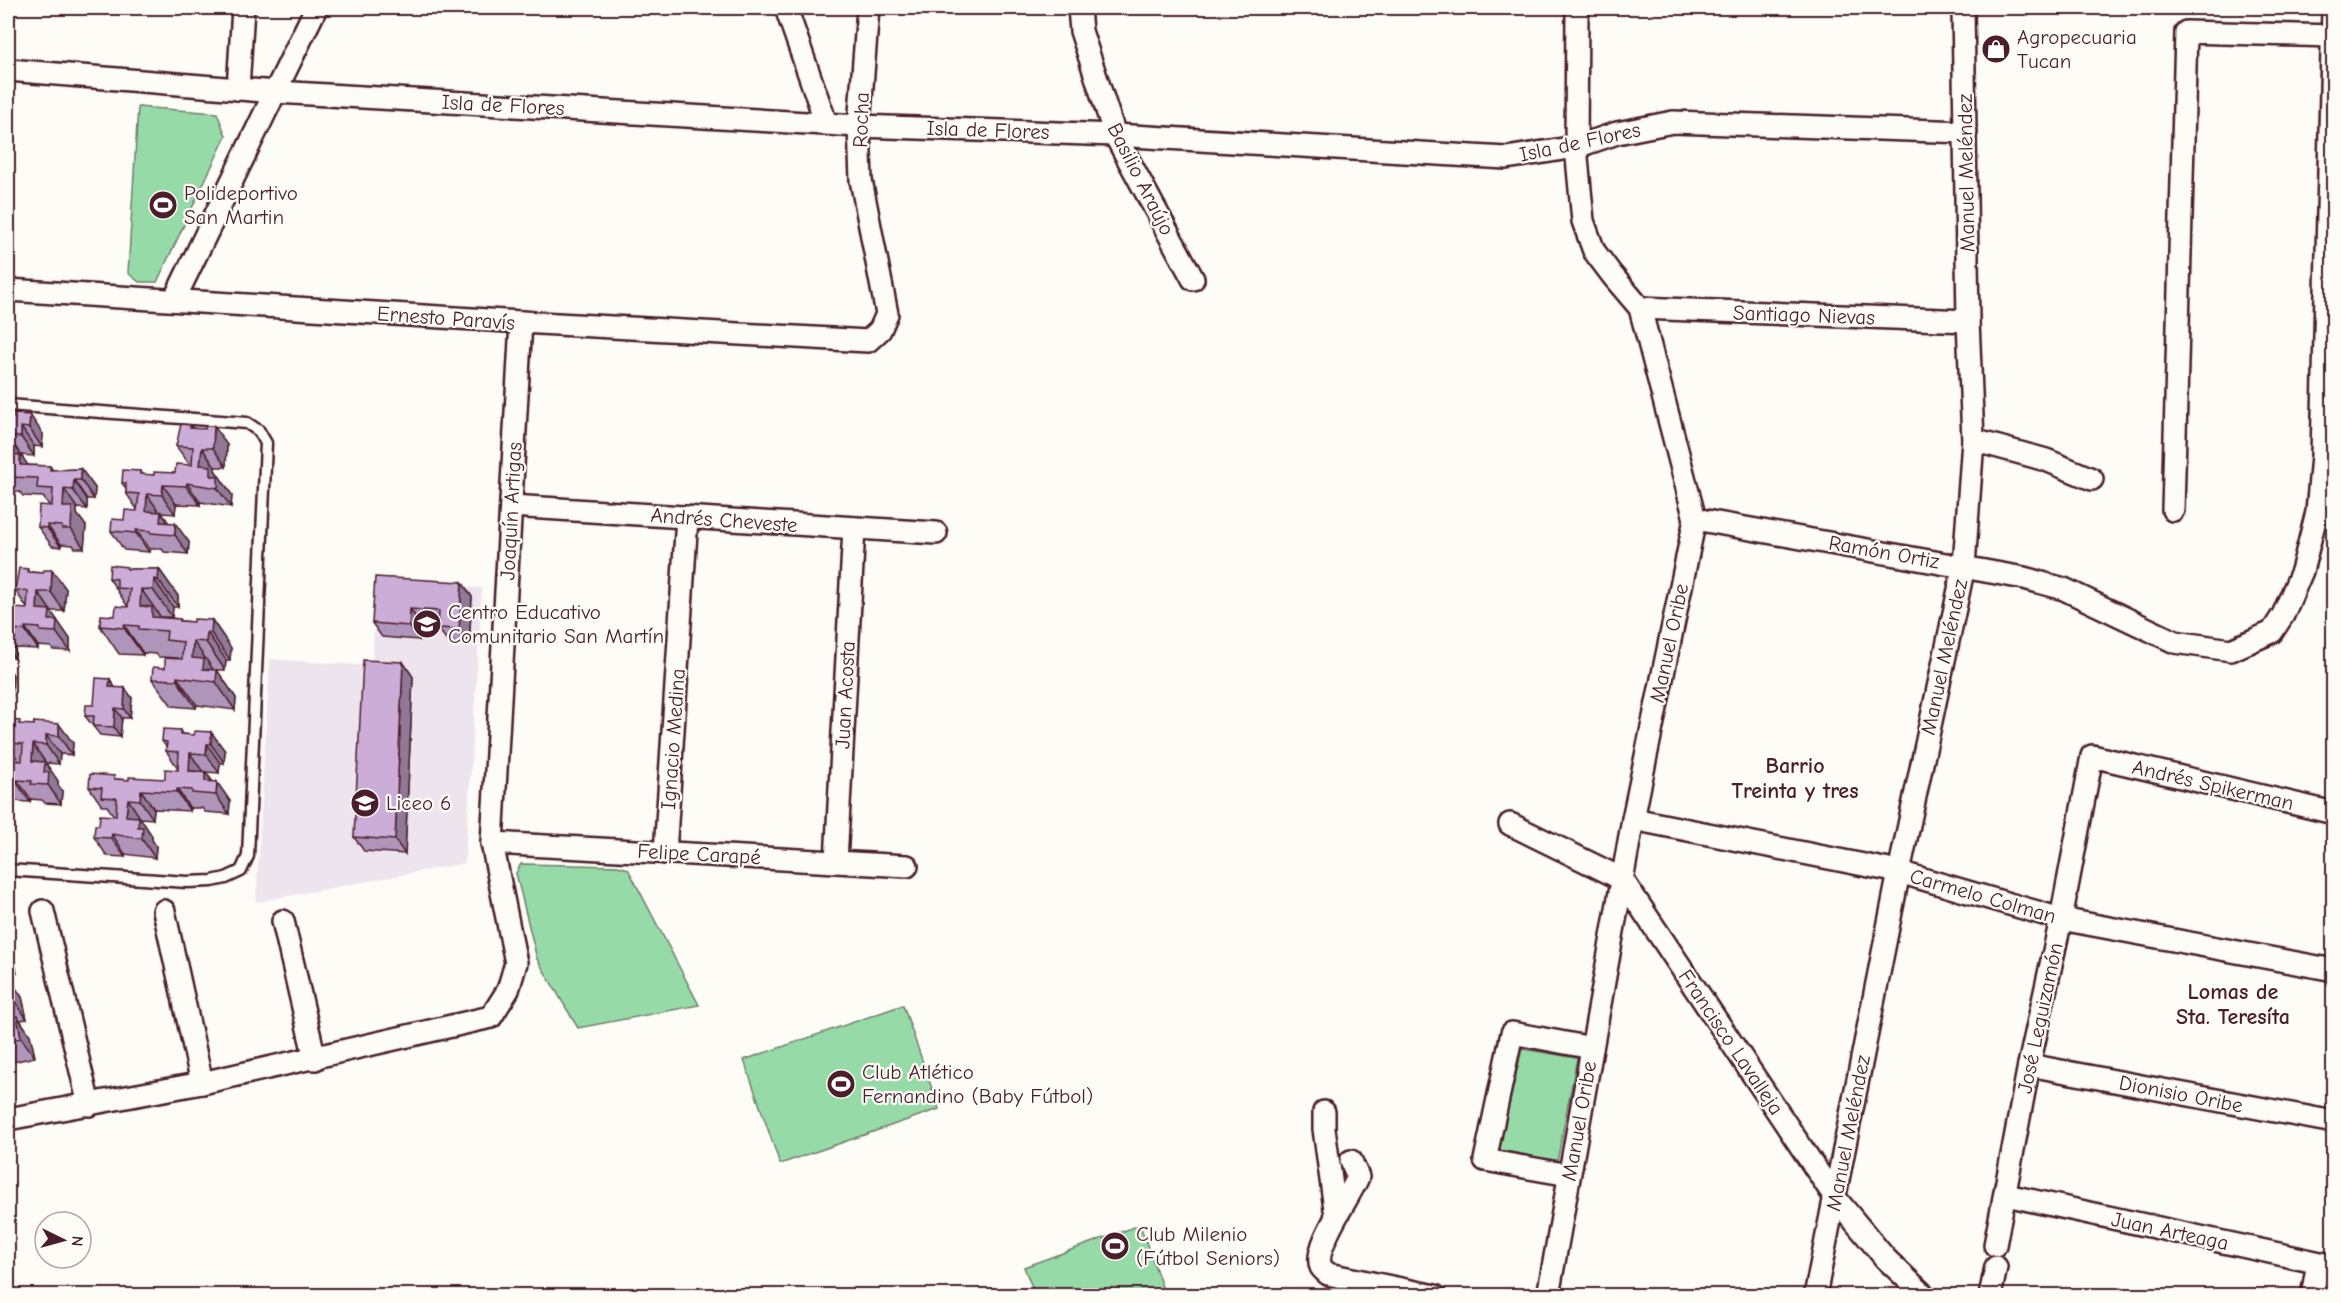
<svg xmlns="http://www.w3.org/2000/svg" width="2341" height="1303" viewBox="0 0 2341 1303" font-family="'Comic Neue',sans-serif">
	<rect width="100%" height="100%" fill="#fdfcf7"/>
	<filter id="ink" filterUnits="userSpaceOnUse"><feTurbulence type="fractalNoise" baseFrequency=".0167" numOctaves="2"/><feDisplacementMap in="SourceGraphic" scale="12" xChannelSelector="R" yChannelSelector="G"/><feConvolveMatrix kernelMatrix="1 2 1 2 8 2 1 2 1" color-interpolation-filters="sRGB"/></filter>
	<g filter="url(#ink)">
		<path fill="#eee4ee" d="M377,581L482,588L465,863L256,902L270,659L372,666Z"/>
		<g fill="#96dba7" stroke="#707d69" stroke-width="1.5">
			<path d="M138,107L217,113L226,136L157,282H139L128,273Z"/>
			<path d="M521,864L618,866L628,869L699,1005L578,1028L537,959L516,873Z"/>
			<path d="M903,1005L939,1109L780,1164L744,1060Z"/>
			<path d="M1522,1049L1577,1058L1557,1162L1498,1151Z"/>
			<path d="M1140,1225L1165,1295H1035L1024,1267Z"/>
		</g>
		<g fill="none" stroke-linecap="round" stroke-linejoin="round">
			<g stroke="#4a1f2b" stroke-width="15">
				<path id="lane" d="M8,405L247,423L259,431L266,443L248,856L241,871L226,878L212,881L187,882L8,870"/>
			</g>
			<g stroke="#4a1f2b" stroke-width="26">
				<g id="street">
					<path d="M786,8L826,123"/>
					<path d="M1079,8L1081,31L1115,135L1193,279"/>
					<path d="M8,70L276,92L859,126L1115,135L1506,158L1576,147L1617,133L1673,122L1966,132"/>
					<path d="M238,89L243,8"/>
					<path d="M8,290L521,322L868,341L880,330L887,314L861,180L859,126L868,8"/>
					<path d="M174,300L316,8"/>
					<path d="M1640,308L1968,321"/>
					<path d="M1973,440L2046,460L2092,479"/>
					<path d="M511,506L936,533"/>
					<path d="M2173,510L2186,32L2334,36"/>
					<path d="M1695,519L2024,578L2064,589L2175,642L2231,650L2272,632L2283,615L2302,571L2317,512L2322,456L2333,8"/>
					<path d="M1633,819L1899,872L2061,919L2334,970"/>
					<path d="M1510,824L1622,879L1836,1199L1885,1258L1925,1296"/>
					<path d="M492,843L907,866"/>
					<path d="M665,853L687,517"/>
					<path d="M836,861L854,528"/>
					<path d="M43,911L89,1105"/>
					<path d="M164,911L202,1083"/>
					<path d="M283,921L315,1059"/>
					<path d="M2029,1065L2334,1122"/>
					<path d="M1324,1112V1129L1336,1216"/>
					<path d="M8,1119L202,1083L491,1017L508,990L516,963L492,843L521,322"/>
					<path d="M1351,1161L1358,1177C1350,1197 1312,1248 1321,1267C1322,1269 1327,1273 1328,1274L1435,1296"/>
					<path d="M1569,1175L1485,1160L1512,1033L1592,1048"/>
					<path d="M2006,1195L2334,1266"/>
					<path d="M1995,1245L2029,1065L2061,919L2092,756L2334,813"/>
					<path d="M1548,1296L1633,819L1695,519L1640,308L1612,275L1594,251L1583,221L1576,147L1577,8"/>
					<path d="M1815,1296L1899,872L1964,566L1973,440L1968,321L1963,8"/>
					<path d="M1990,1296L1996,1267"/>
					<path d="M2312,1296L2318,1263"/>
				</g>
			</g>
			<use href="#lane" stroke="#fdfcf7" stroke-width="10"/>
			<use href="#street" stroke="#fdfcf7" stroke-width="21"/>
		</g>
		<g fill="#af95ba" stroke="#4a1f2b" stroke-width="1.5">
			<path d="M8,418L43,434L42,447L34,446V456L21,455L27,465L50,466L53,470L81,469L95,488L94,499H87V509L77,508V514L86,526L84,548H75L73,545L61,544V547L52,546L38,527L50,506L43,497L23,496L20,492H9V495H8Z"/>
			<path d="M190,425L193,428L227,445L226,467H215V470L232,495L231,507L200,502V505L176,504L175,514L162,513L168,522L189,542L188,554L164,552L162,549H150L149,552L124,550L111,531L124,520L137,511V509L126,493V489L122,483L140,471L142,475H154L175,473L190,465L176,446Z"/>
			<path d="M129,569H159L178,596V607H173L172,617H160L180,619L182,621L194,622L212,620L231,648L230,660H226L225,670H213H217L236,698L235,710L197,705L196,708L172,706L152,679L165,668L179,659L178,658L159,657L156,654L143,653V655L119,654L100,626L128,607L109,578Z"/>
			<path d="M52,570L66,589L64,611H51V612L70,639V651L53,650L51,647L38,646V649L15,648L14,658L8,657V617H14L27,609V608L15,590L31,572L43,573Z"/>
			<path d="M462,582L472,597L469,644L448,642L438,628L439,625L420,623L419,640L382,637L372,623Z"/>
			<path d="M403,662L413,677L405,854L364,851L354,837Z"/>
			<path d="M8,667L13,675L12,697H8Z"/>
			<path d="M115,688H125L132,698L130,718H122L120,737L100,735L85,716L94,705Z"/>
			<path d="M8,720L22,725H34V722L73,743L72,755L60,754L59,764L46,763V764L58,781V785L62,791L61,804L45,803L42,800L31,799L30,802L11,801L10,811H8V760L19,761L12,751H8Z"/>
			<path d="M180,730L182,734L194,735L211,732L225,751L224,763H220L219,773L206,772L213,782L230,801L229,814L205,812L202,808H190V811L154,809L153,819L141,818V819L152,836V840L156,846L155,858L125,854V857L107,856L94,837L99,825L114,816L107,806H102L89,787L117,779L129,780L165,779L178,770V768L166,751L167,748L162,741Z"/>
			<path d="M8,944L12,951L17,973L8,975Z"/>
			<path d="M8,978L22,997L27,1019L20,1020L30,1035L35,1057L8,1063Z"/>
		</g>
		<g fill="#8f7997" stroke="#4a1f2b" stroke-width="1.5">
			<path d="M30,415L43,434L42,447L29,428Z"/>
			<path d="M214,426L227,445L226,467L213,448Z"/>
			<path d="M21,427L34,446V456L21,437Z"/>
			<path d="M8,436L34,474L8,455Z"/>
			<path d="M202,448L215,467V470L232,495L231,507L200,465Z"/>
			<path d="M81,469L95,488L94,499L81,480Z"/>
			<path d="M74,480L87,499V509L73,490Z"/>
			<path d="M187,483L200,502V505L186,486Z"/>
			<path d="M163,485L176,504L175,514L162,495Z"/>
			<path d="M64,489L77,508V514L86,526L84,548L71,529L63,507Z"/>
			<path d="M147,494L160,513L146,511Z"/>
			<path d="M161,512L174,531L160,522Z"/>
			<path d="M175,523L189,542L188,554L175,535Z"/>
			<path d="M47,525L61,544V547L47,528Z"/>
			<path d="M136,530L150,549L149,552L136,533Z"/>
			<path d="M159,569L178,596V607L158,580Z"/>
			<path d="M52,570L66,589L64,611L51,592Z"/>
			<path d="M154,579L173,607L172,617L153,590Z"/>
			<path d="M462,582L472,597L469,644L459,629Z"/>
			<path d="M141,589L160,616V618L167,631L140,606Z"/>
			<path d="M38,592L70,639V651L56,632L37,609Z"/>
			<path d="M410,609L420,623L419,640L409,626Z"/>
			<path d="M212,620L231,648L230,660L211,633Z"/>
			<path d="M124,625L143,653V655L124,628Z"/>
			<path d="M25,627L38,646V649L25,630Z"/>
			<path d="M207,632L226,660L225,670L206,642Z"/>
			<path d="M8,638L15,648L14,658L8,648Z"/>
			<path d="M193,641L213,669V671L217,670L236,698L235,710L216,682L192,658Z"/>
			<path d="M403,662L413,677L405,854L395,840Z"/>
			<path d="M8,667L13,675L12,697L8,691Z"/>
			<path d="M177,677L197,705L196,708L177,680Z"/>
			<path d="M110,679L116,689L109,687Z"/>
			<path d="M125,688L132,698L130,718L124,709Z"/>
			<path d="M115,708L122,718L120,737L114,727Z"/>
			<path d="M59,724L73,743L72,755L59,736Z"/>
			<path d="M211,732L225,751L224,763L211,744Z"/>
			<path d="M46,735L60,754L59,764L46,745Z"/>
			<path d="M33,744L58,781V785L62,791L61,804L32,761Z"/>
			<path d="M207,744L220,763L219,773L206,754Z"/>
			<path d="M190,753L203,772L189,771Z"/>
			<path d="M205,772L217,788V782L230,801L229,814L216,795L205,781Z"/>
			<path d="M17,780L31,799L30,802L17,783Z"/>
			<path d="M177,789L190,808V811L177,792Z"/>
			<path d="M141,790L154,809L153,819L140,800Z"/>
			<path d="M8,796L11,801L10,811L8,808Z"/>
			<path d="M128,799L152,836V840L156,846L155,858L126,816Z"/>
			<path d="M112,834L125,854V857L111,838Z"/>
			<path d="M8,944L12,951L17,973L8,960Z"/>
			<path d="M9,978L22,997L27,1019L14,1000Z"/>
			<path d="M8,1007L17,1021L8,1018Z"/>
			<path d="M17,1016L30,1035L35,1057L21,1038Z"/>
		</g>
		<g fill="#ccadd8" stroke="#4a1f2b" stroke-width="1.5">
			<path d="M13,414L30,415L29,428L21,427V437L8,436V439V418H13Z"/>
			<path d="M181,424L190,425V428L205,429V426H214L213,448H202L200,465L211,466V476H218V488L187,483L186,486L163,485L162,495L147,494L146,511L161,512L160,522L175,523V535L151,533V531L136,530V533L111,531L112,519L124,520L125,510L137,511L139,494L126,493V483H122L123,470L140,471V474L154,475V472L175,473L176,464L192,465L193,447L176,446Z"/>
			<path d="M8,454L20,455V465L50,466V470L81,469V480H74L73,490L64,489L63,507H72L71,529H62V526L47,525V528L38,527L39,505L52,506L53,489L37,488L38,478L9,477L10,473H8Z"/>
			<path d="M110,565L127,567V569H159L158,580L154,579L153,590L141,589L140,606L152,607V617L180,619V621L194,622V619L212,620L211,633L207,632L206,642L193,641L192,658L204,659L203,669L217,670L216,682L177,677V680L152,679L153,667L165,668V658L182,659L183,642L166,640L167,631L139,629V626L124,625V628L100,626L101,615L115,616L116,606L128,607L130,589L117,588V579L109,578Z"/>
			<path d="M19,568L28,569V572L43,573L44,570H52L51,592H38L37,609L50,610L49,620H57L56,632L40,631V628L25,627V630L8,629V617H14V608L27,609L28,591L15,590Z"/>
			<path d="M375,577L462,582L459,629L438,628L439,611L410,609L409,626L372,623Z"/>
			<path d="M363,660L403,662L395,840L354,837Z"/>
			<path d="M96,678L110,679L109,687L125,688L124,709L115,708L114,727L93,726L94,716H85L86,705H94Z"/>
			<path d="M8,720L20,721L19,724L34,725V722L59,724V736L46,735V745L33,744L32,761L45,762L44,772H49L48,785L31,784L32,781L17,780V783H8V760L22,761L23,744L8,743Z"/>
			<path d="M163,729L180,730V734L194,735L195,731L211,732V744H207L206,754L190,753L189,771L205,772V781L217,782L216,795L192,793V790L177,789V792L141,790L140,800L128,799L126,816L139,817L138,827H143L142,839L112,834L111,838L94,837L95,825H99L100,815L116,816L117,798L101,797L102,788L89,787L90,774L115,776L114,779L129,780V777L165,779V769L178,770L179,752L166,751L167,742L162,741Z"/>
			<path d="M8,978H9L14,1000L8,1001Z"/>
			<path d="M17,1016L21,1038L8,1041V1018Z"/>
		</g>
	</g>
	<defs>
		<g id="shop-disc" transform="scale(1.5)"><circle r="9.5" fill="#4a1f2b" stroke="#fdfcf7"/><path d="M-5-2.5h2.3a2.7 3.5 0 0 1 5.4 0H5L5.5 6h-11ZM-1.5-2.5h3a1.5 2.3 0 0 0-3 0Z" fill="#fff"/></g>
		<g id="stadium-disc" transform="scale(1.5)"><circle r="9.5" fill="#4a1f2b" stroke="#fdfcf7"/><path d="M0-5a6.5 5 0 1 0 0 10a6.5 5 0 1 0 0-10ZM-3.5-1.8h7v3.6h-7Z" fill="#fff"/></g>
		<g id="school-disc" transform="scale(1.5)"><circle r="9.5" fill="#4a1f2b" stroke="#fdfcf7"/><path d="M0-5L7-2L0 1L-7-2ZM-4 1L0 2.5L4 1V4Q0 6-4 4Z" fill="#fff"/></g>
	</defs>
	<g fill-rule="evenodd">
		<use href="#shop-disc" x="1996" y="49"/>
		<use href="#stadium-disc" x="163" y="205"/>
		<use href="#school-disc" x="427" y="624"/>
		<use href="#school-disc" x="365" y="803"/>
		<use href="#stadium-disc" x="841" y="1084"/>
		<use href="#stadium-disc" x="1115" y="1246"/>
	</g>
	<g text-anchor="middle" stroke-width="4.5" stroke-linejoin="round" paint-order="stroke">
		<g font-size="21" fill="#4a1f2b" stroke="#fdfcf7" text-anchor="start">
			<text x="2017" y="44">Agropecuaria<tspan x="2017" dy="24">Tucan</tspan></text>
			<text x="184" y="200">Polideportivo<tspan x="184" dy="24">San Martin</tspan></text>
			<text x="448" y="619">Centro Educativo<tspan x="448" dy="24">Comunitario San Martín</tspan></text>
			<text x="386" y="810">Liceo 6</text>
			<text x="862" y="1079">Club Atlético<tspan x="862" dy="24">Fernandino (Baby Fútbol)</tspan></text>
			<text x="1136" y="1241">Club Milenio<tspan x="1136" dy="24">(Fútbol Seniors)</tspan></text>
		</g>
		<g font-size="21" fill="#4a1f2b" stroke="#fdfcf7">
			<text transform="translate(503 105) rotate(3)" y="7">Isla de Flores</text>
			<text transform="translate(861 120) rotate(-88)" y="7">Rocha</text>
			<text transform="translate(988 130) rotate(2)" y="7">Isla de Flores</text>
			<text transform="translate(1580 142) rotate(-12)" y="7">Isla de Flores</text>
			<text transform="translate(1966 173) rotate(-91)" y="7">Manuel Meléndez</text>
			<text transform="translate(1141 179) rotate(63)" y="7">Basilio Araújo</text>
			<text transform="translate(1804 315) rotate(2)" y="7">Santiago Nievas</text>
			<text transform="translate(446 318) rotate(4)" y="7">Ernesto Paravís</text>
			<text transform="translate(511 511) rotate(-87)" y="7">Joaquín Artigas</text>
			<text transform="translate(724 520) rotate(4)" y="7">Andrés Cheveste</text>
			<text transform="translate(1884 552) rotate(10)" y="7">Ramón Ortiz</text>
			<text transform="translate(1669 643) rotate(-78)" y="7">Manuel Oribe</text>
			<text transform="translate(1944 657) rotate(-78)" y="7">Manuel Meléndez</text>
			<text transform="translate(845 695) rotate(-87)" y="7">Juan Acosta</text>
			<text transform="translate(673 739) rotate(-86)" y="7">Ignacio Medina</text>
			<text transform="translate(2213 785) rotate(13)" y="7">Andrés Spikerman</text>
			<text transform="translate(699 854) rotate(3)" y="7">Felipe Carapé</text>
			<text transform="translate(1983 896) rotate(16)" y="7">Carmelo Colman</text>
			<text transform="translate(2040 1018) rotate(-78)" y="7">José Leguizamón</text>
			<text transform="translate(1731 1042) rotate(56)" y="7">Francisco Lavalleja</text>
			<text transform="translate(2181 1094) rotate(11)" y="7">Dionisio Oribe</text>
			<text transform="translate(1579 1121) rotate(-80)" y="7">Manuel Oribe</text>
			<text transform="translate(1848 1133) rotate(-79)" y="7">Manuel Meléndez</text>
			<text transform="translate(2170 1231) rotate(12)" y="7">Juan Arteaga</text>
		</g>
		<g font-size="22" font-weight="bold" fill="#4a1f2b" stroke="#fdfcf7">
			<text x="1795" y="773">Barrio<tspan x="1795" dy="25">Treinta y tres</tspan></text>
			<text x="2233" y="999">Lomas de<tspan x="2233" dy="25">Sta. Teresíta</tspan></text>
		</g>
	</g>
	<rect width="2341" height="1303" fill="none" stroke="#fdfcf7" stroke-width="30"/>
	<rect x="15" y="15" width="2311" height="1273" fill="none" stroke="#4a1f2b" stroke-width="2" filter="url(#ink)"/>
	<g transform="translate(63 1240) rotate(95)"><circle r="28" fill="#fdfcf7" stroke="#b5a4a5" stroke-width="1.5"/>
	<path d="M0-4.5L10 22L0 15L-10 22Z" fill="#4a1f2b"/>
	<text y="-9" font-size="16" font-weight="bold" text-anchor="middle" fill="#4a1f2b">N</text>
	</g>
</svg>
